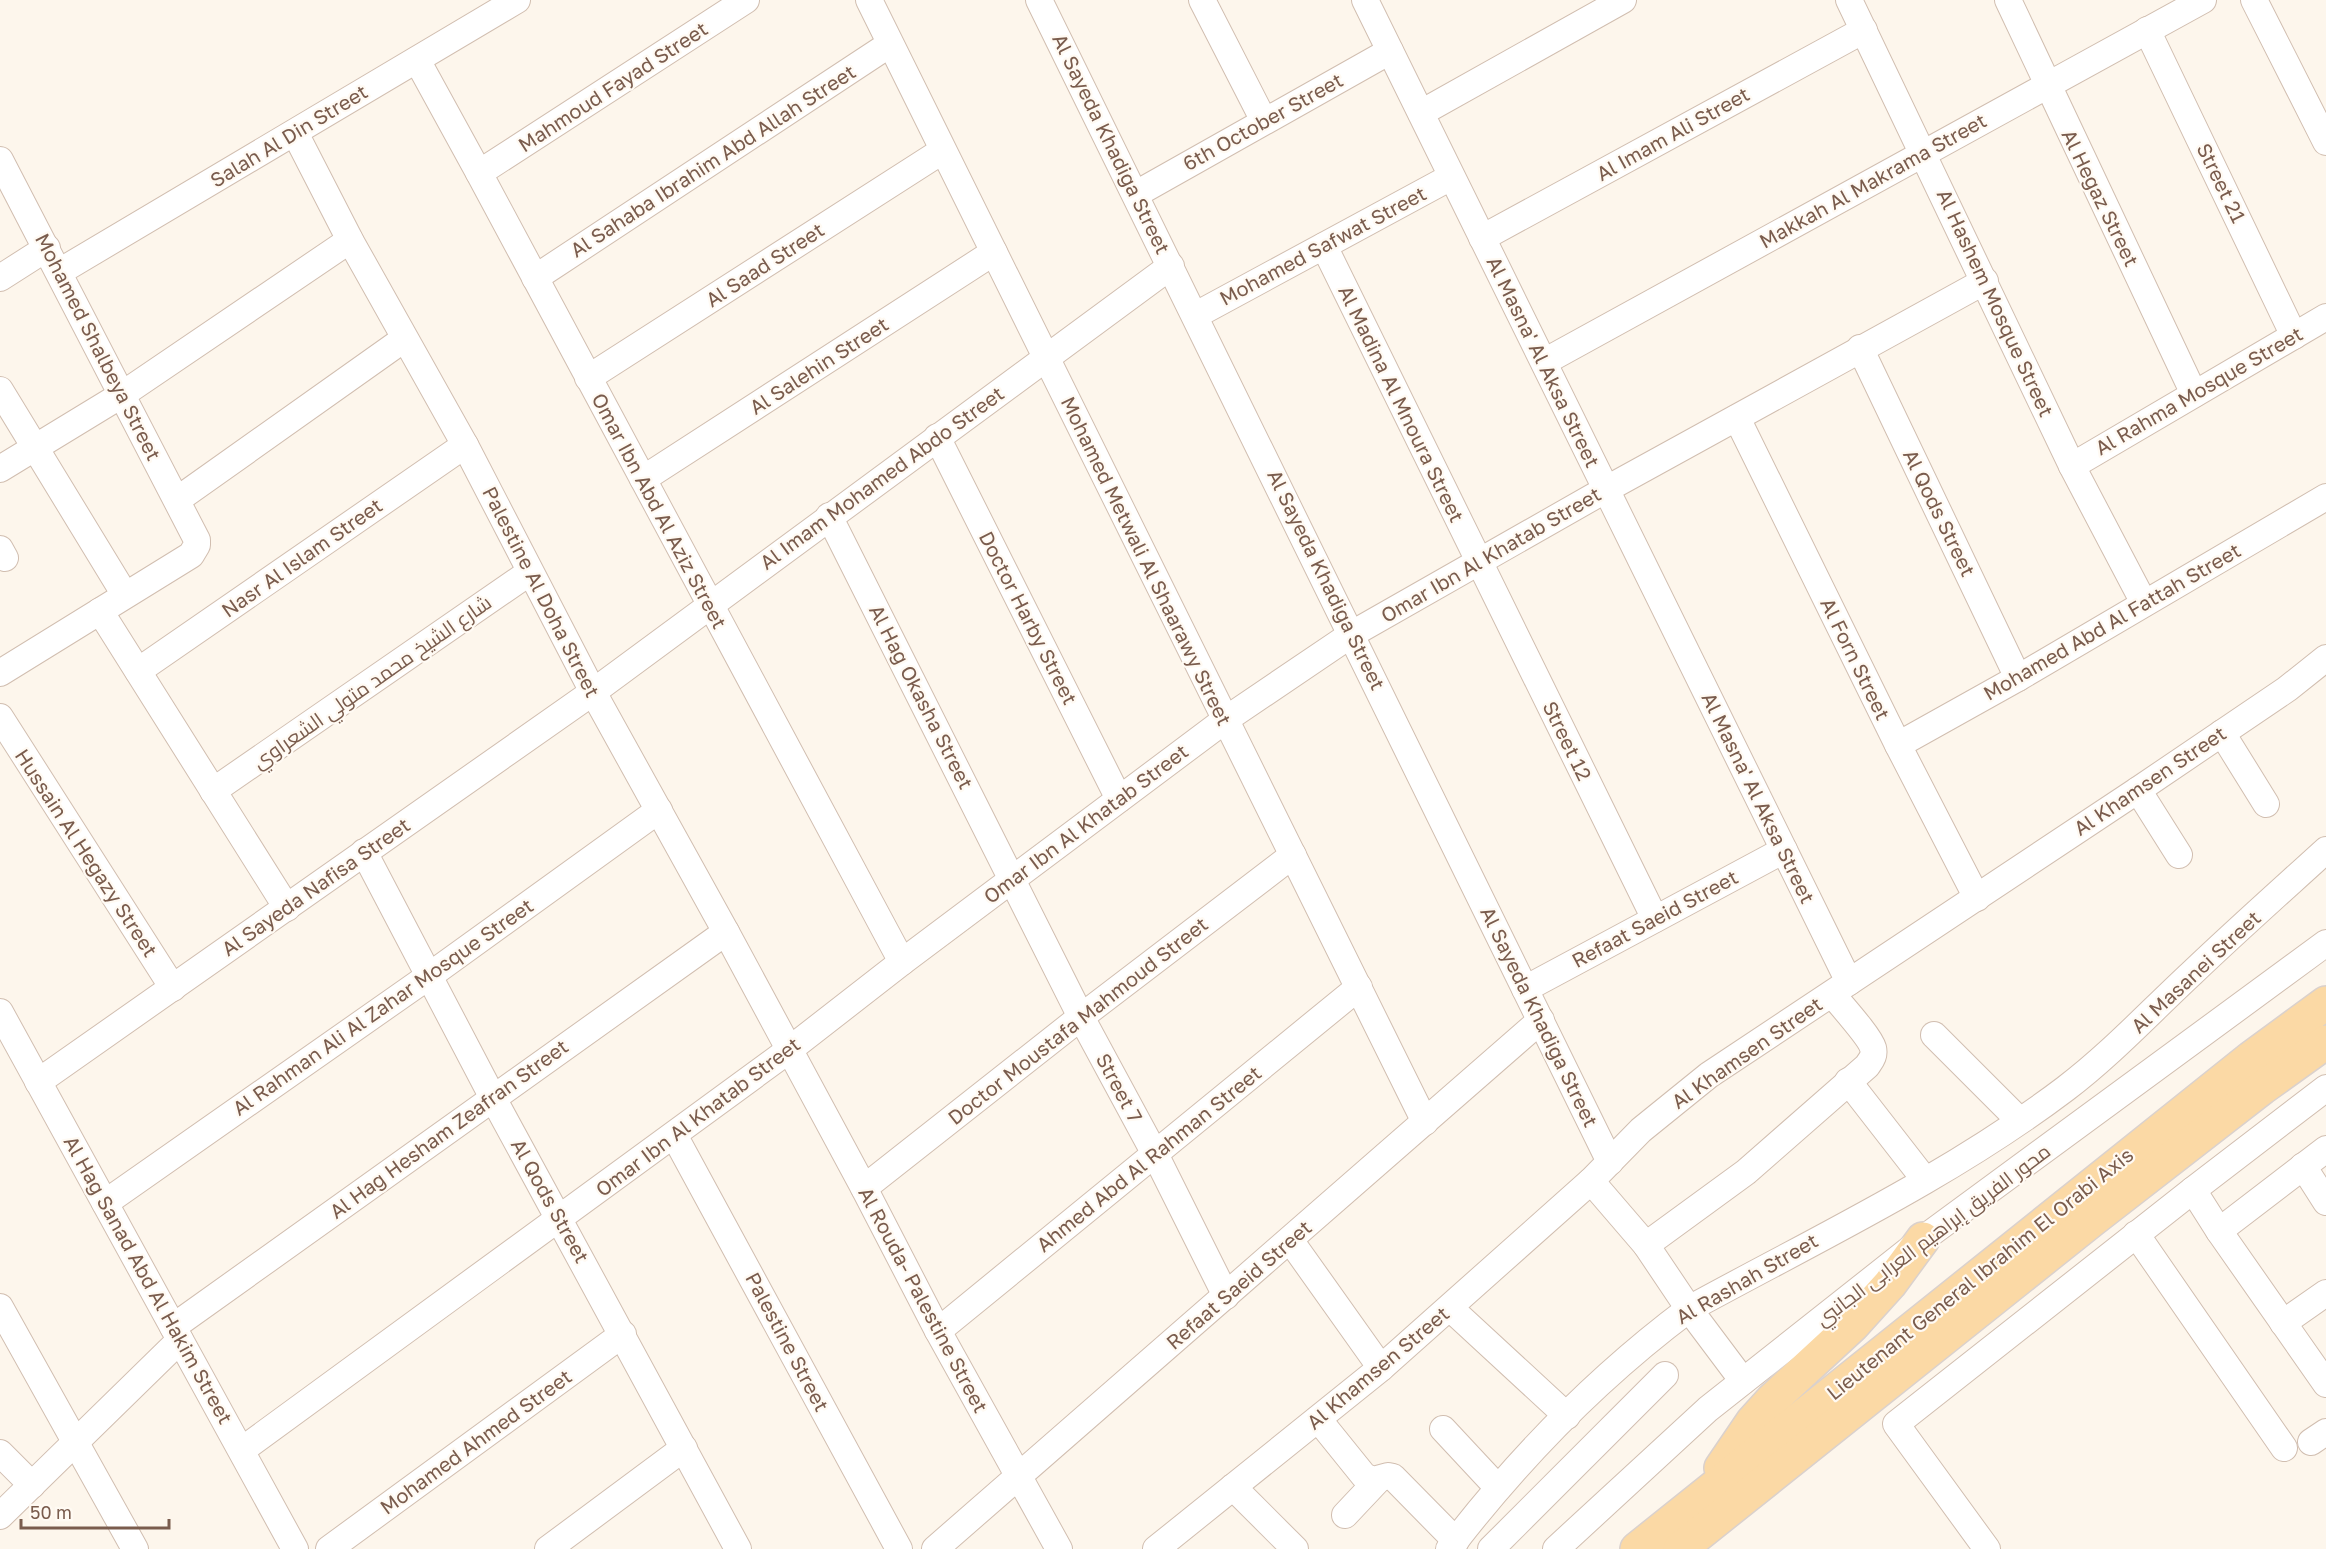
<svg xmlns="http://www.w3.org/2000/svg" width="2326" height="1549" viewBox="0 0 2326 1549" font-family="'Golos Text',Cairo,sans-serif">
	<rect width="100%" height="100%" fill="#fdf6ec"/>
	<g fill="none" stroke-linecap="round" stroke-linejoin="round">
		<g stroke="#d1beb0" stroke-width="28">
			<g id="minor">
				<path d="M869,0L1425,1122"/>
				<path d="M1039,0L1610,1162"/>
				<path d="M1202,0L1264,121"/>
				<path d="M1365,0L1849,982"/>
				<path d="M1849,0L2072,466L2144,603"/>
				<path d="M2008,0L2194,394"/>
				<path d="M2254,0L2326,142"/>
				<path d="M2147,30L2294,336"/>
				<path d="M417,60L479,173L902,962"/>
				<path d="M1421,113L1623,0"/>
				<path d="M295,133L350,240L465,445L593,692L726,932L864,1188L938,1331L1059,1549"/>
				<path d="M0,160L197,540V545L191,555L0,673"/>
				<path d="M479,173L746,0"/>
				<path d="M1136,194L1390,51"/>
				<path d="M1482,238L1864,30"/>
				<path d="M1324,246L1655,919"/>
				<path d="M59,272L517,0"/>
				<path d="M0,278L47,248"/>
				<path d="M535,278L890,44"/>
				<path d="M1196,315L1451,177"/>
				<path d="M1860,348L2018,678"/>
				<path d="M1544,362L2203,0"/>
				<path d="M588,378L942,151"/>
				<path d="M0,390L125,595"/>
				<path d="M1737,418L1898,745L1977,898"/>
				<path d="M937,437L1119,799"/>
				<path d="M2072,466L2326,317"/>
				<path d="M0,469L123,394L350,240"/>
				<path d="M643,479L994,252"/>
				<path d="M177,500L404,339"/>
				<path d="M829,516L1081,1017L1155,1154L1226,1296"/>
				<path d="M0,549L5,558"/>
				<path d="M100,611L287,908"/>
				<path d="M138,671L465,445"/>
				<path d="M0,717L173,988"/>
				<path d="M2222,733L2266,804"/>
				<path d="M1898,745L2018,678L2326,497"/>
				<path d="M2138,790L2179,855"/>
				<path d="M213,791L530,572"/>
				<path d="M364,852L493,1098L738,1549"/>
				<path d="M1525,989L1784,850"/>
				<path d="M0,1012L295,1549"/>
				<path d="M1934,1035L2019,1120"/>
				<path d="M1848,1081L1925,1180"/>
				<path d="M38,1082L593,692L1171,266"/>
				<path d="M674,1135L899,1549"/>
				<path d="M2303,1166L2326,1202"/>
				<path d="M1591,1181L1646,1245L1689,1309L1743,1381"/>
				<path d="M864,1188L1081,1017L1293,855"/>
				<path d="M2193,1190L2219,1231L2326,1384"/>
				<path d="M105,1203L429,976L659,810"/>
				<path d="M2219,1231L2326,1149"/>
				<path d="M2136,1234L2284,1448"/>
				<path d="M1290,1240L1381,1368"/>
				<path d="M1646,1245L1746,1172L1867,1066C1871,1060 1875,1056 1873,1048C1870,1037 1841,1005 1832,994"/>
				<path d="M0,1307L135,1549"/>
				<path d="M1450,1308L1567,1416"/>
				<path d="M2283,1323L2326,1293"/>
				<path d="M173,1327L726,932"/>
				<path d="M938,1331L1359,987"/>
				<path d="M1318,1419L1364,1476L1373,1480L1388,1476L1393,1477L1456,1541"/>
				<path d="M1443,1429L1498,1488"/>
				<path d="M2311,1442L2326,1432"/>
				<path d="M242,1450L789,1050L902,962L1225,720L1352,634L1605,490L1985,281"/>
				<path d="M0,1453L32,1485"/>
				<path d="M1233,1487L1295,1549"/>
				<path d="M1345,1515L1378,1480"/>
				<path d="M0,1516L180,1340"/>
				<path d="M329,1549L623,1334"/>
				<path d="M548,1549L684,1448"/>
				<path d="M935,1549L1541,1020"/>
				<path d="M1156,1549L1381,1368L1591,1181L1641,1130L1709,1075L2138,790L2287,689L2326,658"/>
				<path d="M1449,1549C1518,1459 1598,1377 1689,1309C1815,1240 1950,1176 2065,1089C2111,1054 2150,1012 2192,973C2236,931 2281,891 2326,850"/>
				<path d="M1491,1549L1665,1375"/>
				<path d="M1556,1549L1708,1409L1923,1239L2326,943"/>
				<path d="M1987,1549L1896,1424L2193,1190L2326,1088"/>
			</g>
		</g>
		<g stroke="#dad1cd" stroke-width="36">
			<g id="major">
				<path d="M1721,1468L1753,1421L1772,1400L1853,1325L1890,1284L1923,1239"/>
				<path d="M1637,1549L2251,1058L2326,1003"/>
				<path d="M1680,1549L2092,1220L2262,1088L2326,1042"/>
			</g>
		</g>
		<use href="#minor" stroke="#fff" stroke-width="26"/>
		<use href="#major" stroke="#fbd9a5" stroke-width="33"/>
	</g>
	<g text-anchor="middle" stroke-width="4.5" stroke-linejoin="round" paint-order="stroke">
		<g font-size="20" fill="#7a5c4d" stroke="#fffaf3">
			<text transform="translate(613 87) rotate(-33)" y="7">Mahmoud Fayad Street</text>
			<text transform="translate(1263 122) rotate(-29)" y="7">6th October Street</text>
			<text transform="translate(1673 134) rotate(-29)" y="7">Al Imam Ali Street</text>
			<text transform="translate(289 136) rotate(-31)" y="7">Salah Al Din Street</text>
			<text transform="translate(1111 144) rotate(64)" y="7">Al Sayeda Khadiga Street</text>
			<text transform="translate(713 161) rotate(-33)" y="7">Al Sahaba Ibrahim Abd Allah Street</text>
			<text transform="translate(1873 181) rotate(-29)" y="7">Makkah Al Makrama Street</text>
			<text transform="translate(2221 183) rotate(64)" y="7">Street 21</text>
			<text transform="translate(2100 198) rotate(64)" y="7">Al Hegaz Street</text>
			<text transform="translate(1323 246) rotate(-28)" y="7">Mohamed Safwat Street</text>
			<text transform="translate(765 265) rotate(-33)" y="7">Al Saad Street</text>
			<text transform="translate(1995 303) rotate(65)" y="7">Al Hashem Mosque Street</text>
			<text transform="translate(98 347) rotate(63)" y="7">Mohamed Shalbeya Street</text>
			<text transform="translate(1543 362) rotate(64)" y="7">Al Masna' Al Aksa Street</text>
			<text transform="translate(819 366) rotate(-33)" y="7">Al Salehin Street</text>
			<text transform="translate(2199 391) rotate(-30)" y="7">Al Rahma Mosque Street</text>
			<text transform="translate(1401 404) rotate(64)" y="7">Al Madina Al Mnoura Street</text>
			<text transform="translate(882 478) rotate(-36)" y="7">Al Imam Mohamed Abdo Street</text>
			<text transform="translate(659 511) rotate(62)" y="7">Omar Ibn Abd Al Aziz Street</text>
			<text transform="translate(1939 513) rotate(64)" y="7">Al Qods Street</text>
			<text transform="translate(1491 555) rotate(-30)" y="7">Omar Ibn Al Khatab Street</text>
			<text transform="translate(302 558) rotate(-35)" y="7">Nasr Al Islam Street</text>
			<text transform="translate(1146 561) rotate(64)" y="7">Mohamed Metwali Al Shaarawy Street</text>
			<text transform="translate(1326 580) rotate(64)" y="7">Al Sayeda Khadiga Street</text>
			<text transform="translate(541 592) rotate(63)" y="7">Palestine Al Doha Street</text>
			<text transform="translate(1028 618) rotate(63)" y="7">Doctor Harby Street</text>
			<text transform="translate(2112 622) rotate(-30)" y="7">Mohamed Abd Al Fattah Street</text>
			<text transform="translate(1855 659) rotate(64)" y="7">Al Forn Street</text>
			<text transform="translate(372 682) rotate(-35)" y="7">شارع الشيخ محمد متولي الشعراوي</text>
			<text transform="translate(921 697) rotate(63)" y="7">Al Hag Okasha Street</text>
			<text transform="translate(1567 741) rotate(64)" y="7">Street 12</text>
			<text transform="translate(2150 781) rotate(-34)" y="7">Al Khamsen Street</text>
			<text transform="translate(1758 798) rotate(64)" y="7">Al Masna' Al Aksa Street</text>
			<text transform="translate(1086 824) rotate(-37)" y="7">Omar Ibn Al Khatab Street</text>
			<text transform="translate(86 853) rotate(57)" y="7">Hussain Al Hegazy Street</text>
			<text transform="translate(316 887) rotate(-35)" y="7">Al Sayeda Nafisa Street</text>
			<text transform="translate(1655 919) rotate(-28)" y="7">Refaat Saeid Street</text>
			<text transform="translate(2196 972) rotate(-43)" y="7">Al Masanei Street</text>
			<text transform="translate(383 1007) rotate(-35)" y="7">Al Rahman Ali Al Zahar Mosque Street</text>
			<text transform="translate(1539 1017) rotate(64)" y="7">Al Sayeda Khadiga Street</text>
			<text transform="translate(1078 1021) rotate(-38)" y="7">Doctor Moustafa Mahmoud Street</text>
			<text transform="translate(1747 1053) rotate(-35)" y="7">Al Khamsen Street</text>
			<text transform="translate(1119 1088) rotate(62)" y="7">Street 7</text>
			<text transform="translate(698 1117) rotate(-37)" y="7">Omar Ibn Al Khatab Street</text>
			<text transform="translate(449 1129) rotate(-36)" y="7">Al Hag Hesham Zeafran Street</text>
			<text transform="translate(1149 1159) rotate(-39)" y="7">Ahmed Abd Al Rahman Street</text>
			<text transform="translate(550 1201) rotate(61)" y="7">Al Qods Street</text>
			<text transform="translate(1933 1235) rotate(-37)" y="7">محور الفريق إبراهيم العرابى الجانبي</text>
			<text transform="translate(1980 1274) rotate(-39)" y="7">Lieutenant General Ibrahim El Orabi Axis</text>
			<text transform="translate(1747 1279) rotate(-30)" y="7">Al Rashah Street</text>
			<text transform="translate(148 1280) rotate(61)" y="7">Al Hag Sanad Abd Al Hakim Street</text>
			<text transform="translate(1239 1285) rotate(-41)" y="7">Refaat Saeid Street</text>
			<text transform="translate(923 1300) rotate(62)" y="7">Al Rouda- Palestine Street</text>
			<text transform="translate(787 1342) rotate(62)" y="7">Palestine Street</text>
			<text transform="translate(1378 1368) rotate(-40)" y="7">Al Khamsen Street</text>
			<text transform="translate(476 1442) rotate(-36)" y="7">Mohamed Ahmed Street</text>
		</g>
	</g>
	<path d="M21 1519v9h148v-9" fill="none" stroke="#7a5c4d" stroke-width="3"/>
	<text x="30" y="1519" font-size="18" fill="#7a5c4d" stroke="#fffaf3" stroke-width="4.5" paint-order="stroke">50 m</text>
</svg>
